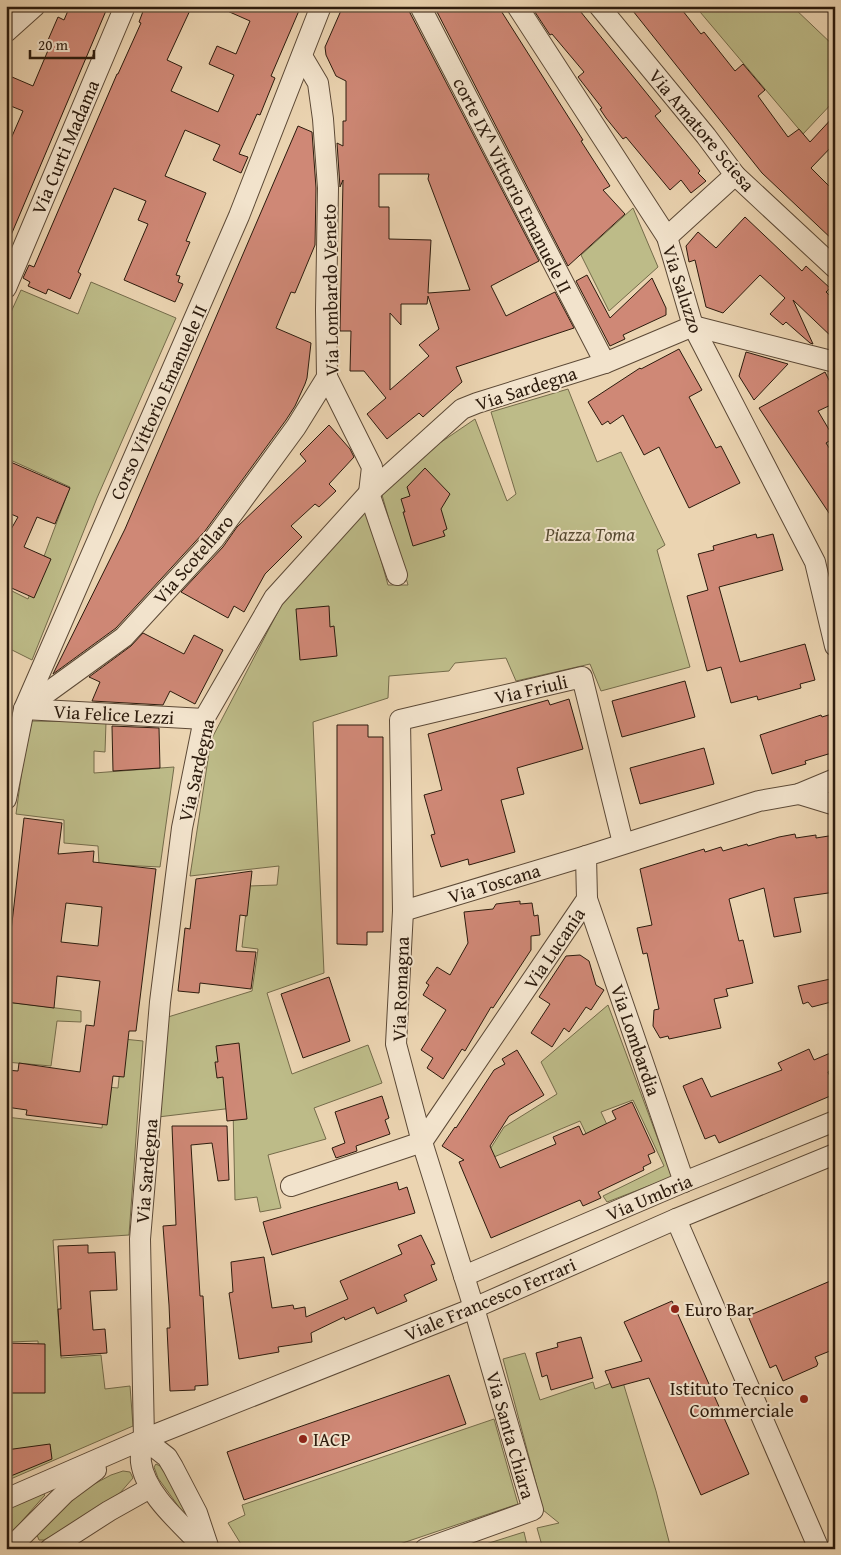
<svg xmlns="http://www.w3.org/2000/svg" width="841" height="1555" viewBox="0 0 841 1555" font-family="'Gentium Book Plus',serif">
	<rect width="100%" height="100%" fill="#ebd4b1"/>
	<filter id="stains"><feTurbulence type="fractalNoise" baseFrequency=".004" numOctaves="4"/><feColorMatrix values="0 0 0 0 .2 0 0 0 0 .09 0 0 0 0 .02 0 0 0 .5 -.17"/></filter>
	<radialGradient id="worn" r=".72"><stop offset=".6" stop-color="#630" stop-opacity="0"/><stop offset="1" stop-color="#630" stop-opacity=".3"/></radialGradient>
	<g fill="#bdbb88" stroke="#746b4a">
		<path d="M695,6H792L835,47V100L803,134Z"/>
		<path d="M633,208L658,267L609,311L581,255Z"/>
		<path d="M91,282L176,318L97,498L32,660L6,647V588L28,599L70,487L6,458V323L21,290L78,314Z"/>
		<path d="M568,389L597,462L621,452L665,545L657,550L690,667L601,691L590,664L516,681L506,658L455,663L449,671L389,676L388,698L313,722L324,973L267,993L292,1074L368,1045L382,1083L314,1108L326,1139L268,1155L281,1208L260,1212L257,1197L235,1200L233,1108L158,1117L168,1017L252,991L258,949L242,947L249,886L277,885L279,866L190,876L211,740L284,600L367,510L388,585H408L382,495L431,449L475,419L507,501L516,494L491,412Z"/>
		<path d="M30,721L106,722L105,752L94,751V773L174,767L160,867L99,864L98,846L64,843V820L16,814L23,762Z"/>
		<path d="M6,1002L81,1011V1022L57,1021L51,1066L6,1062Z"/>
		<path d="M608,1005L672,1177L607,1202L603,1196L664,1166L633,1100L601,1112L610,1131L590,1142L580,1121L482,1162L504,1127L557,1094L541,1062Z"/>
		<path d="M123,1039L143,1041L129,1235L53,1240L61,1358L101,1355L105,1389L130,1386L133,1426L6,1481V1381L40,1380L38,1341L8,1342V1310H6V1117L102,1128L107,1087L118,1088Z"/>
		<path d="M525,1353L540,1400L593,1382L595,1389L622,1379L656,1491L671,1549H543L537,1528L559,1523L543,1510L503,1359Z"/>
		<path d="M494,1419L518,1504L385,1549H244L228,1523L245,1515L242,1505Z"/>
		<path d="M156,1464L162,1467L194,1528L158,1478L154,1467Z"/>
		<path d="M123,1471L130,1472L133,1478L120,1493L55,1534L44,1540H39L37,1535L39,1531L83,1490L111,1475Z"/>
		<path d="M41,1492L45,1495L6,1539V1508Z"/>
		<path d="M524,1532L528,1549H487L486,1544Z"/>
	</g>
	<g fill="#cf8876" stroke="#2c1b0d" fill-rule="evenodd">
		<path d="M70,6H108L6,247V150L23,111L6,104V92L12,77L33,86L49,48L45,47L58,17L64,20Z"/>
		<path d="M145,6H192L167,60L182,67L171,91L218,112L234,75L209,64L217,46L236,54L250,21L216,6H301L271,76L275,78L260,115L257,114L239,154L248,157L241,173L213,160L220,145L185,130L165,176L206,193L186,241L190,242L176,275L180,276L178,282L183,284L175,302L124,280L148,224L138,220L146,201L114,188L78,272L81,274L70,299L48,289L46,294L28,286L30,282L23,278L29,265L34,267L117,74H118L141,23L139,22Z"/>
		<path d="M343,6H408L409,11L539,261L491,286L506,316L555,292L574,328L456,367L462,382L423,417L419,413L387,439L367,414L386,398L364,371H350L351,331H340L343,180L340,187L337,143L343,146V121H346V81L336,76L326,55L325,47ZM379,174H429L428,179L470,290L428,293L431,240L389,239V207H379ZM428,296L439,329L419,345L429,356L390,390V313L401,325V304H427Z"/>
		<path d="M434,6H498L583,140L581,141L610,186L603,190L625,214L568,266Z"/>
		<path d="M531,6H576L661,111L655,116L700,171L698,173L706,181L691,193L681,180L670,190L626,137L623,139L606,118L600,109L602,108L578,77L584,72L552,34L550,35Z"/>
		<path d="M629,6H679L701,34L704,32L735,71L743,64L765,90L758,96L788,137L799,129L810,142L835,115V143L811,168L835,192V242L762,173Z"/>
		<path d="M298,126L312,132L316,188L315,245L295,293L291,292L276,328L311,343L307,378L305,384L295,406L286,420L205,531L116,628L53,674L125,529Z"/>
		<path d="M745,217L802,271L806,266L830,288L826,292L835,301V340L793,300L813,344L810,343L786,322L783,325L770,314L785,298L760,275L723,313L706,307L695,260L689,262L686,246L698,232L716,248Z"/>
		<path d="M587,275L610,318L652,278L666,308V315L623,335L625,339L610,346L576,281Z"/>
		<path d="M679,349L702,390L689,397L716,448L721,446L740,483L689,508L659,447L644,455L623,415L610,424L608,421L602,425L588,402L640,368L641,369Z"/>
		<path d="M746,352L788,364L754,400L739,376Z"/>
		<path d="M825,372L835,392V403L818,411L834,438L826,443L835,457V522L759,408Z"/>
		<path d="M329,425L350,449L354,457L329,484L336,491L319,507L315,504L291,526L302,537L265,574L244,612L234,606L228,618L181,592L223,547L237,527L306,461L300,454Z"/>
		<path d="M6,460L70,488L55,524L37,517L24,547L51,559L34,598L7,586L6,588V538L18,517L6,512Z"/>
		<path d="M425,468L450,494L441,509L447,529L443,531L445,536L413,546L403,512H405L401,499L410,496L407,487Z"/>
		<path d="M756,534L757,538L773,534L783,570L719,587L740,662L805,644L815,680L800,684L801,688L758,700L757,696L731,703L721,667L707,671L687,596L708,590L698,554L714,550L713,546Z"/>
		<path d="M329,606L330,627L334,626L337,656L300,660L296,609Z"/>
		<path d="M143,633L184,654L194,635L223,650L195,704L170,691L163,705L92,701L100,682L89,677L131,646Z"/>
		<path d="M685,681L695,717L622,737L612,701Z"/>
		<path d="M569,699L583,749L517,768L524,794L501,800L515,852L469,865L468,859L441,867L431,835L435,834L424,795L442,790L428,734L548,700L550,705Z"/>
		<path d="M835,713V752L805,761L806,764L772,774L760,735L821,715L822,717Z"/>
		<path d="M337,725H368V737H383V932H367V945L337,944Z"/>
		<path d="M112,726L159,728L160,768L113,771Z"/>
		<path d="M704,748L714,784L640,804L630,768Z"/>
		<path d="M24,818L62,823L58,854L94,851L93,862L156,869L136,1031H129L124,1077L113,1076L107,1125L26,1115L27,1110L6,1107V1070L18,1071L19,1063L80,1072L86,1025L94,1026L100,981L57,976L54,1008L6,1002V975ZM66,903L102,907L98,946L61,942Z"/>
		<path d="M795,834L796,838L816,835V838L835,835V892L794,898L801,932L774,937L764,888L729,899L739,941L743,940L753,983L726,989L728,996L714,999L721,1028L669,1039L668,1036L660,1038L653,1026L654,1010L659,1009L647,953L643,954L637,928L652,925L640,869L704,849L705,852L721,847L723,851L747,844L748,846L779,837Z"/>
		<path d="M252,871L247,916L240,915L236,951L256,952L251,989L200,983L199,993L178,991L185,928L190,929L196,879Z"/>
		<path d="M520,901V904L532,903L534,916L538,915L540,935L531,936V950L493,1008L491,1007L465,1051L462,1049L443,1079L427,1068L433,1058L421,1050L446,1010L423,995L429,985L426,983L437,967L450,975L468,943L464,912L493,909L496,904Z"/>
		<path d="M580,955L589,961L596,985L604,990L591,1010L586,1007L569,1032L564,1028L552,1047L531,1033L550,1004L539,997L566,956Z"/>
		<path d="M329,977L350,1041L303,1058L281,994Z"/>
		<path d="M835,978V1001L812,1007L808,1002L803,1004L798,986Z"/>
		<path d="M239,1043L247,1119L227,1121L223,1077L217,1078L215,1062H218L216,1046Z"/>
		<path d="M809,1049L814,1060L835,1051V1069L828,1072L835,1088V1094L719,1143L715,1135L705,1139L683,1086L702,1078L711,1097L782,1070L778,1063Z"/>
		<path d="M517,1050L544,1095L509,1116L490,1146L500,1168L556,1144L553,1137L579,1126L583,1135L616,1119L612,1111L632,1102L655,1152L648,1155L651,1163L643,1167L644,1170L598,1192L601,1198L583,1206L580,1200L491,1238L459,1162L464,1160L442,1146L455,1127L456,1128L494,1070L505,1064L502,1059Z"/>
		<path d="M382,1096L389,1118L385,1120L390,1134L356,1146L357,1151L336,1158L332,1148L345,1143L335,1112Z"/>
		<path d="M172,1126H227L229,1180L218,1181L212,1143L191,1145L200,1296H203L208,1385L195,1386V1390L170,1391L167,1328H170L169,1305L163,1226L176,1225Z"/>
		<path d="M397,1182L399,1190L407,1187L415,1213L272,1255L263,1222Z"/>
		<path d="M421,1235L435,1264L431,1265L432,1268L437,1280L404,1295L407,1301L377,1314L374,1307L345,1320L344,1317L311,1333L312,1342L278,1347L279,1352L239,1359L229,1293L233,1292L231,1262L264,1257L272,1308L293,1305L294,1309L305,1307L306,1317L348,1299L340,1281L402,1254L398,1245Z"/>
		<path d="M88,1245V1253L115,1252L117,1290L90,1291L93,1330L105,1329L107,1353L61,1356L58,1309H61L58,1246Z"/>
		<path d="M835,1279V1349L815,1357L818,1364L817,1365V1366L783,1381L776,1365L770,1368L748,1316Z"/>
		<path d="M672,1301L749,1474L701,1495L649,1378L612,1388L605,1371L642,1361L624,1322Z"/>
		<path d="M581,1337L593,1378L551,1390L547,1375L542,1377L536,1353L558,1347L557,1343Z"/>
		<path d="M6,1343L45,1344V1393H6Z"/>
		<path d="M449,1375L466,1424L244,1500L227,1452Z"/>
		<path d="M50,1444L52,1459L6,1478V1450Z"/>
	</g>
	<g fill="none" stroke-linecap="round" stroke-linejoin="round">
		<g stroke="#5c4936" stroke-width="22">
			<g id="minor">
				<path d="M420,6L605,363"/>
				<path d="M517,6L667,237L693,326L815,562L835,646"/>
				<path d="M599,6L706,136L735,175L835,268"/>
				<path d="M6,32L35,6"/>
				<path d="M302,56L318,83L323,119L328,188L326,310L327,377L372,467L369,493L397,575"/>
				<path d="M667,237L735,175"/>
				<path d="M6,288L125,6"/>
				<path d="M693,326L835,362"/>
				<path d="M26,708L124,637L214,539L296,427L327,377"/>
				<path d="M24,709L204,719"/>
				<path d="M799,794L835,805"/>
				<path d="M6,799L24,709L239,216L321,6"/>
				<path d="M587,899L684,1182"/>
				<path d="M403,911L586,856"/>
				<path d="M291,1186L422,1142L587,899L586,856L759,801L799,794L835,779"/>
				<path d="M676,1219L819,1549"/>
				<path d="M464,1276L684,1182L835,1121"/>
				<path d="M144,1439L167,1457L173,1467L197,1513L209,1549"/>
				<path d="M6,1499L144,1439L474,1308L676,1219L835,1154"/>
				<path d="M9,1549L65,1493L96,1470"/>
				<path d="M50,1549L109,1511L150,1488"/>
				<path d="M205,1549C184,1526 145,1495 141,1462C140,1454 142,1447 144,1439L140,1239L160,1002L182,828L204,719L274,598L369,493L462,409L477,403L605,363L693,326"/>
				<path d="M425,1549L533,1510L474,1308L422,1142L396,1044L403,911L400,720L582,677L623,843"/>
			</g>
		</g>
		<use href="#minor" stroke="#f2e3cc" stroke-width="20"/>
	</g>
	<g fill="#8f2418" stroke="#f2e3cc" stroke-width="2">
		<circle cx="675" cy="1309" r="5"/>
		<circle cx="804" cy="1399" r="5"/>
		<circle cx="303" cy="1439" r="5"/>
	</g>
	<g text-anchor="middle" stroke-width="4" stroke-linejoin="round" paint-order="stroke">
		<g font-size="19" fill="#2c1b0d" stroke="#f2e3cc">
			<text transform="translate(702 130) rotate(50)" y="7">Via Amatore Sciesa</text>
			<text transform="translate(65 147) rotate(-67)" y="7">Via Curti Madama</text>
			<text transform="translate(513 185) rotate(63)" y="7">corte IX^ Vittorio Emanuele II</text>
			<text transform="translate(683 289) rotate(72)" y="7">Via Saluzzo</text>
			<text transform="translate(330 290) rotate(-91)" y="7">Via Lombardo Veneto</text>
			<text transform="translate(526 388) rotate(-18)" y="7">Via Sardegna</text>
			<text transform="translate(158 402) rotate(-66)" y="7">Corso Vittorio Emanuele II</text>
			<text transform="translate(193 559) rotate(-49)" y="7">Via Scotellaro</text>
			<text transform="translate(531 689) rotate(-13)" y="7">Via Friuli</text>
			<text transform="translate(114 714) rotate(3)" y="7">Via Felice Lezzi</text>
			<text transform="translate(196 770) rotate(-77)" y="7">Via Sardegna</text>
			<text transform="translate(494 883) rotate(-17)" y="7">Via Toscana</text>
			<text transform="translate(554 948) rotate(-56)" y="7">Via Lucania</text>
			<text transform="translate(400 989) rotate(-88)" y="7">Via Romagna</text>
			<text transform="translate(636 1040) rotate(71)" y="7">Via Lombardia</text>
			<text transform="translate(146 1171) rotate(-85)" y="7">Via Sardegna</text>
			<text transform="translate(649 1197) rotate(-23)" y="7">Via Umbria</text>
			<text transform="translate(490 1299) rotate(-23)" y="7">Viale Francesco Ferrari</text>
			<text transform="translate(511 1435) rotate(74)" y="7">Via Santa Chiara</text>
		</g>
		<g font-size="19" font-style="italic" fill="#584b32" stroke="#f2e3cc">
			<text x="590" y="541">Piazza Toma</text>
		</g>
		<g font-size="19" fill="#2c1b0d" stroke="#f2e3cc" text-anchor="start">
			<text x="685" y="1316">Euro Bar</text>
			<text x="794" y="1395" text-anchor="end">Istituto Tecnico<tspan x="794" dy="22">Commerciale</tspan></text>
			<text x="313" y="1446">IACP</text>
		</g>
	</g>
	<rect width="841" height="1555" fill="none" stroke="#ebd4b1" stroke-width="25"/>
	<rect x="8" y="8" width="826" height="1540" fill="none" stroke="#2c1b0d" stroke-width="2.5"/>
	<rect x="12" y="12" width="816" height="1530" fill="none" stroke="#2c1b0d"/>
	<path d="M30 50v8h64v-8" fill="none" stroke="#2c1b0d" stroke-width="2.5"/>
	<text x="38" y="50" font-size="15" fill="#2c1b0d" stroke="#f2e3cc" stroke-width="4" paint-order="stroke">20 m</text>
	<rect width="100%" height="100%" filter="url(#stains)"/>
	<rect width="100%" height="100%" fill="url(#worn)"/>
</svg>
